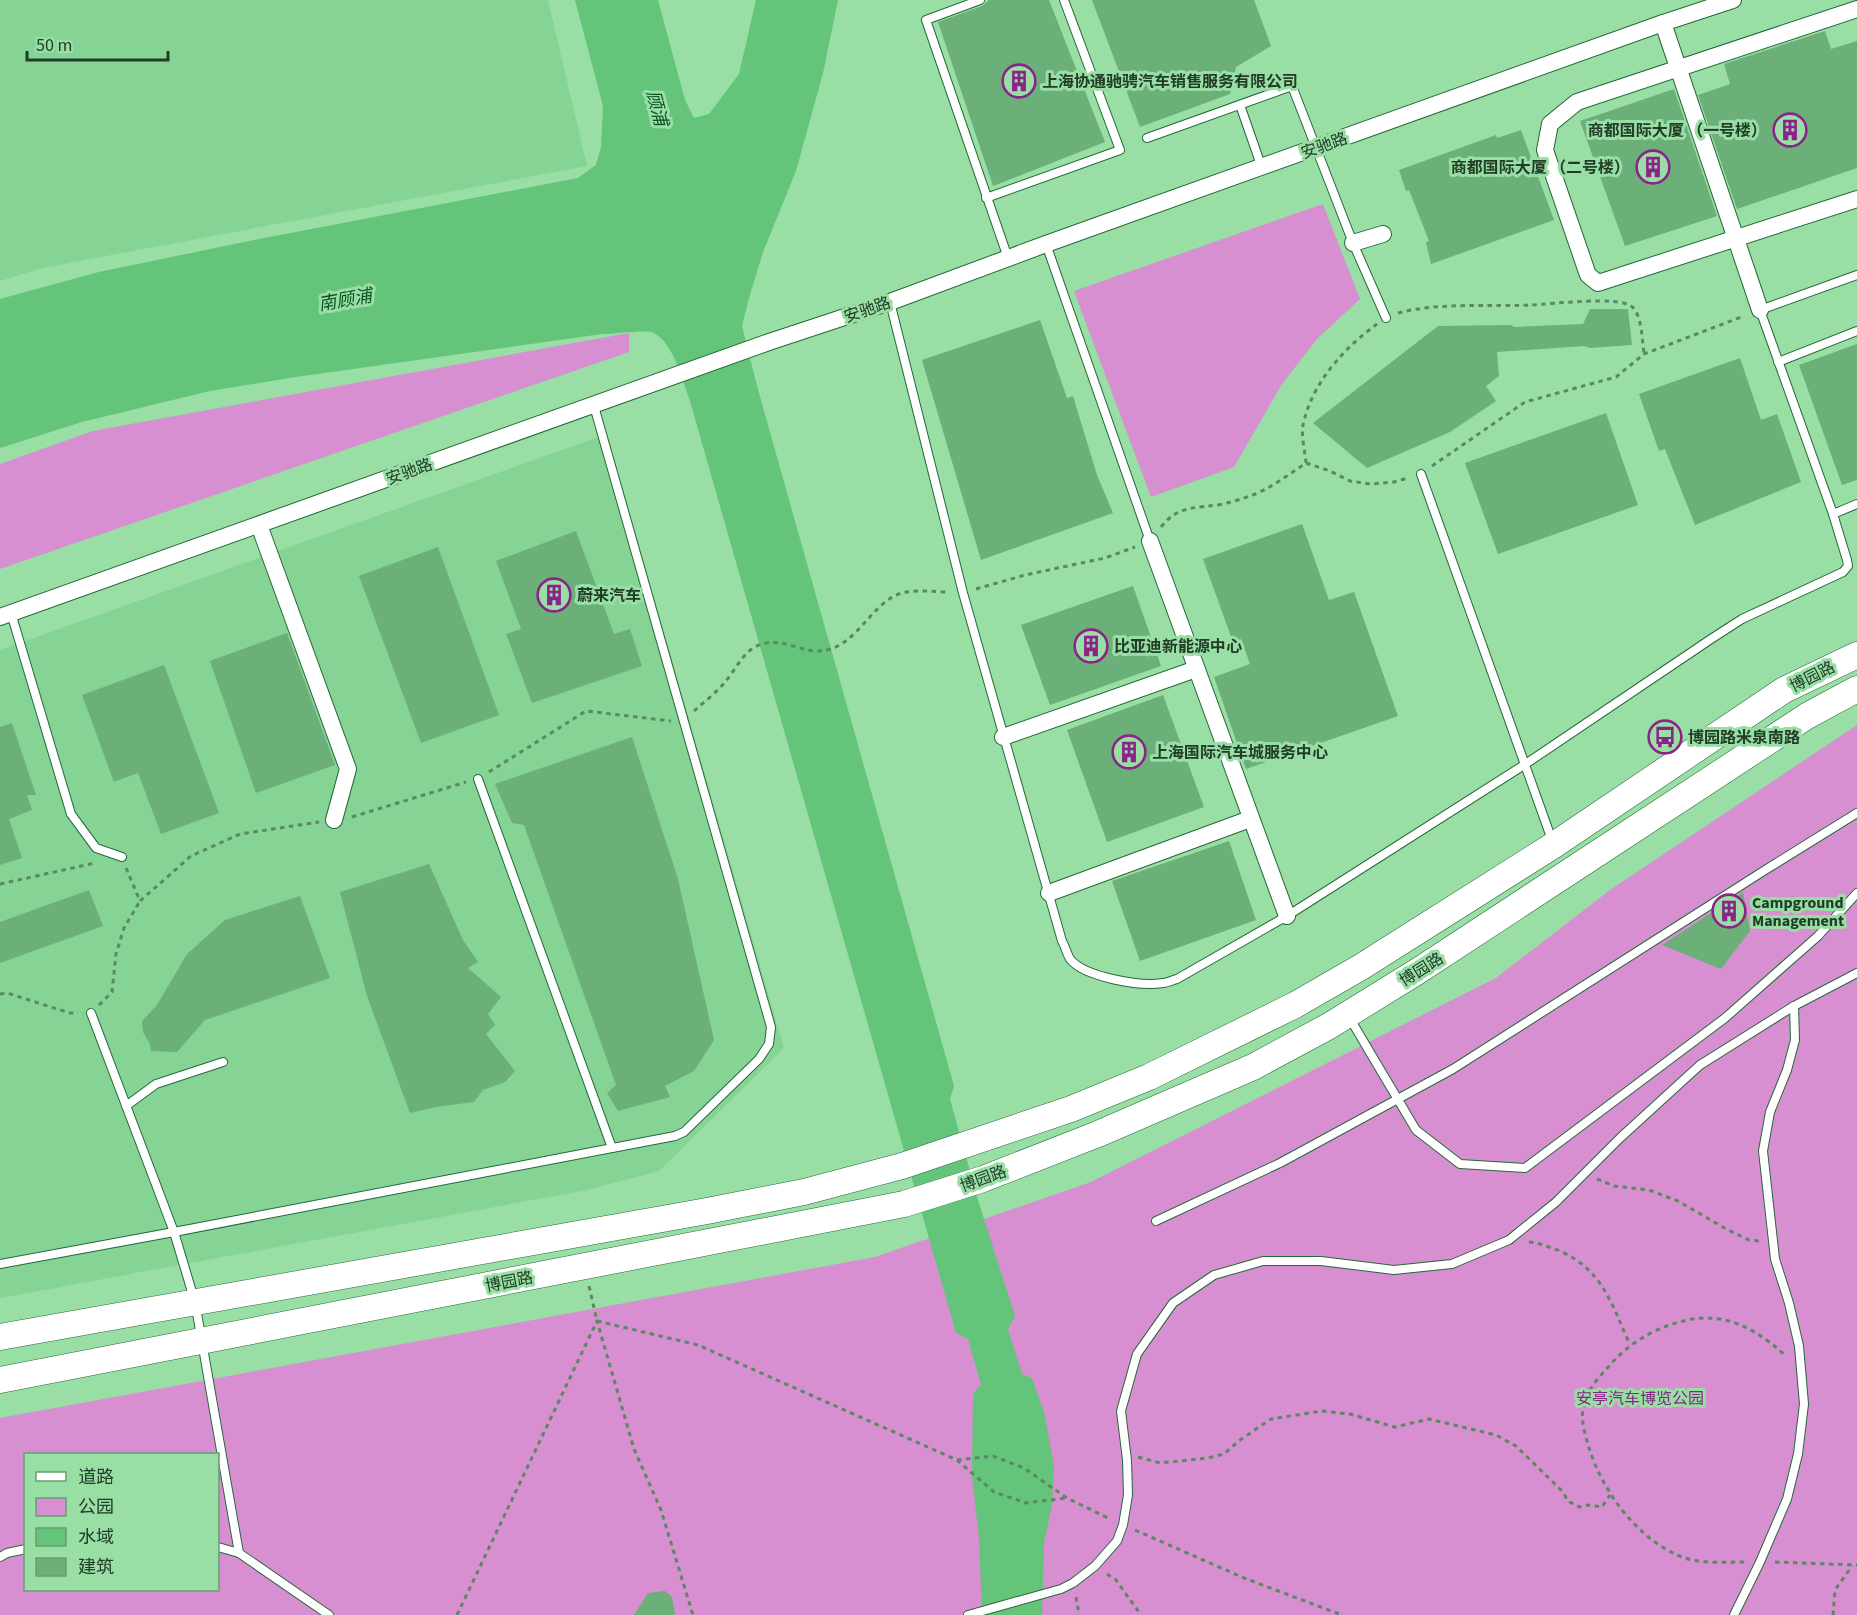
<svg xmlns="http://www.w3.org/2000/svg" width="1857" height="1615" viewBox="0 0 1857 1615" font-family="'Source Sans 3','Noto Sans SC',sans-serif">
	<rect width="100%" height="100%" fill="#98dea5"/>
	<g fill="#86d396">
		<path d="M0,0H548L587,166L42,268L0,281Z"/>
		<path d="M607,434L784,1048L659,1171L587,1190L0,1298V650Z"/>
	</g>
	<g fill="#d78fd1" fill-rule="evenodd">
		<path d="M1323,204L1360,299L1317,339L1282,384L1234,467L1151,497L1074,291Z"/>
		<path d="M629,333V352L0,569V464L93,431Z"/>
		<path d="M1857,725V1615H0V1418L875,1257L1091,1182L1496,978L1610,890ZM26,1454H218V1590H26Z"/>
	</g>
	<path fill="#63c47a" d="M575,0H658L685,100L694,118L709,114L739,74L756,0H838L823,73L796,171L763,252L749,298L742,326L757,386L954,1086L950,1099L978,1200L1015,1316L1008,1329L1022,1374L1032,1378L1044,1412L1054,1465L1052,1505L1044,1543L1042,1615H982L979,1538L972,1476L973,1394L981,1385L968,1339L956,1333L690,401C683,382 673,339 651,332C642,330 613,334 602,334L296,377L210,391L82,422L0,448V299L99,272L254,240L578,178L596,165L601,147L603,106Z"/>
	<g fill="#6baf79">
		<path d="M989,0H1049L1105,142L993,186L938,22L982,6Z"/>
		<path d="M1092,0H1254L1271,46L1236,67L1230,94L1140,127Z"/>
		<path d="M1825,31L1831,49L1857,41V168L1737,209L1698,95L1730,84L1724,64Z"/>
		<path d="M1674,89L1717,216L1625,246L1580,121Z"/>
		<path d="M1521,130L1554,220L1431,264L1426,242L1429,241L1409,190L1406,191L1399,170L1496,135L1497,138Z"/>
		<path d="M1590,309H1628L1632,345L1590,348L1584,346L1497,352L1499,376L1486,386L1496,401L1450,432L1367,468L1313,423L1438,326L1510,325L1515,327L1583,324Z"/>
		<path d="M1040,320L1067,398L1073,396L1097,475L1113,513L981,560L922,360Z"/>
		<path d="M1857,344V480L1842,485L1799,365Z"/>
		<path d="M1740,358L1761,420L1777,414L1801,482L1695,525L1665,449L1659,451L1639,394Z"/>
		<path d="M1606,413L1638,505L1498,554L1465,463Z"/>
		<path d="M1302,524L1329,600L1354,592L1398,716L1246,769L1214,677L1250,664L1241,639L1233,642L1203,559Z"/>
		<path d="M576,531L614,634L630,629L642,666L532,703L506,634L521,629L496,561Z"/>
		<path d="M438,547L499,715L421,743L359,576Z"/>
		<path d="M1133,586L1161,666L1050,705L1021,625Z"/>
		<path d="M287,633L335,765L256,793L210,661Z"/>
		<path d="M164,665L219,813L161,834L138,773L114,782L82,695Z"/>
		<path d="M1163,695L1204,807L1107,842L1067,730Z"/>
		<path d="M12,723L36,795H27L32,810L9,819L22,858L0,865V727Z"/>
		<path d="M632,737L678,879L714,1040L694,1071L665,1086L670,1097L618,1111L607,1093L616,1085L524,825L512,823L495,784Z"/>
		<path d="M1229,841L1256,920L1140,961L1112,881Z"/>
		<path d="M429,864L463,940L478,962L468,968L501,997L488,1014L495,1025L486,1034L515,1071L505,1082L483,1090L474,1102L436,1107L410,1113L367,996L340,892Z"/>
		<path d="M89,890L103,926L0,963V922Z"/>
		<path d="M1743,892L1750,931L1721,969L1662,945Z"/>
		<path d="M300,896L330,978L205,1020L177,1052L151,1051L150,1044L143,1032L142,1021L157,1005L187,954L225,920Z"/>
		<path d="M665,1591L672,1597L675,1615H634L648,1593Z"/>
	</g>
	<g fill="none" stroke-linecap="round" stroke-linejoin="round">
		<g stroke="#246938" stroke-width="10">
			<g id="lane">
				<path d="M980,0L926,20L1008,258"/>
				<path d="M1240,105L1262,168"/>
				<path d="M1147,138L1292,86L1353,243L1386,318"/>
				<path d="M986,198L1120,150L1064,0"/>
				<path d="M1046,244L1150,541"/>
				<path d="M890,302L963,593L1062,941C1065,946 1067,954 1070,959C1084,977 1141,987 1163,983C1168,983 1172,980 1177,979L1287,916L1524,765L1711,639L1742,619L1843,572L1848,566L1847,560L1833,514L1760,310L1857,275"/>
				<path d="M1778,362L1857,331"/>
				<path d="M1421,474L1553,843"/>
				<path d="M1833,514L1857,504"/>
				<path d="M11,613L71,814L96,848L122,857"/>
				<path d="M478,779L612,1148"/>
				<path d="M91,1013L174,1232L195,1302L239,1553L329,1615"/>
				<path d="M1349,1017L1416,1130L1460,1164L1525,1168L1725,1018L1818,936L1857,893"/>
				<path d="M126,1106L156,1084L223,1062"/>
				<path d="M1156,1221L1280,1163L1453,1069L1762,872L1857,813"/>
				<path d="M0,1264L174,1232L675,1136L684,1132L759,1059L769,1044L771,1027L594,406"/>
				<path d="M218,1547L239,1553"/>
				<path d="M0,1557L7,1553L26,1549"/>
				<path d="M968,1615L1061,1589L1073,1583L1095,1566L1117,1541L1123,1525L1128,1495L1127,1460L1121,1411L1137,1354L1173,1303L1214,1275L1263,1261H1321L1394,1270L1452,1264L1509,1240L1556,1202L1620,1138L1700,1065L1794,1006L1857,973"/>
				<path d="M1734,1615L1760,1562L1787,1499L1798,1454L1804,1404L1799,1346L1789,1303L1775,1259L1763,1151L1770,1112L1787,1070L1795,1040L1794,1006"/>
			</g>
		</g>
		<g stroke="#246938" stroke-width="18">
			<g id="street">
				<path d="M1857,9L1577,102L1550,124L1545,150L1588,275L1598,283L1857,199"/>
				<path d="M1663,23L1760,310"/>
				<path d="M1353,243L1383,234"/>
				<path d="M259,525L348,769L334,820"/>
				<path d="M1150,541L1287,916"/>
				<path d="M0,617L769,342L890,302L1046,244L1663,23L1733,0"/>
				<path d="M1003,737L1196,669"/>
				<path d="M1049,893L1250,819"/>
			</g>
		</g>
		<g stroke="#246938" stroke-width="27">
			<g id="primary">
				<path d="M0,1337L707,1211L804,1192L902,1166L1071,1109L1149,1077L1295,1005L1361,967L1554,845L1784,690L1857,655"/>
				<path d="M0,1380L904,1204L983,1179L1098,1134L1253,1067L1329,1026L1418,971L1807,716L1857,689"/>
			</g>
		</g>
		<g stroke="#598962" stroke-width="3" stroke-dasharray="4.5 4.5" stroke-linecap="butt">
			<path d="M1398,313C1440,302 1488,307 1531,305C1551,304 1616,296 1631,306C1642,313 1642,341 1644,353"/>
			<path d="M1306,463C1305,451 1301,436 1303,425C1312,383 1343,349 1377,324"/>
			<path d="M1432,466L1525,402L1616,377L1644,354L1744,316"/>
			<path d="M1161,527C1179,504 1197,509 1223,504C1232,502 1241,499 1250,496C1270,489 1288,475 1306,463L1330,471L1350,481L1370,484L1394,482L1408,478"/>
			<path d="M976,589L1025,575L1105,558L1135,547"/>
			<path d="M694,711C704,702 716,693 725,682C734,672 742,654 755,647C781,633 802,656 827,650C856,643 869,610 894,596C909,588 932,592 949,592"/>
			<path d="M489,772L586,711L671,721"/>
			<path d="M352,817L466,782"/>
			<path d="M126,868L140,901L191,856L240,834L319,822"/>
			<path d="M0,884L95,863"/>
			<path d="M0,994L7,993L70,1013H78"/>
			<path d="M99,1005L112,992L116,954L124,928L140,901"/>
			<path d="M1597,1179L1614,1186L1649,1190L1678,1201L1728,1230L1749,1240L1759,1241"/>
			<path d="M1529,1242C1540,1243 1549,1247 1560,1251C1603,1270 1612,1305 1630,1345"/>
			<path d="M589,1286L597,1321L698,1345L957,1460L994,1492L1026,1503L1067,1498"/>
			<path d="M1138,1457L1160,1463L1208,1458L1224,1454L1240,1440L1271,1419L1322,1411L1350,1414L1395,1427L1429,1419L1496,1435L1516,1446L1562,1491L1568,1501L1579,1507L1589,1505L1602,1507L1610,1495"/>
			<path d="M957,1460L993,1456L1024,1468L1067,1498L1110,1519"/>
			<path d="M1135,1530L1244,1578L1342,1615"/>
			<path d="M1744,1562C1725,1562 1704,1564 1685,1558C1639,1542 1603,1492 1589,1448C1585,1435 1581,1421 1583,1407C1586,1391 1599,1377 1610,1365C1623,1350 1638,1339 1657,1330C1709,1307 1744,1318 1786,1356"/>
			<path d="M1775,1562L1857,1565"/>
			<path d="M1107,1574L1116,1580L1141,1615"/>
			<path d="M1076,1597L1079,1615"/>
			<path d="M457,1615L597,1321L634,1449L661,1510L693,1615"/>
			<path d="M1833,1615L1835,1590L1852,1566"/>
		</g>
		<use href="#lane" stroke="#fff" stroke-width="8"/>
		<use href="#street" stroke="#fff" stroke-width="16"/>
		<use href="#primary" stroke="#fff" stroke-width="26"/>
	</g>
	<defs>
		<g id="building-ring" transform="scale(1.725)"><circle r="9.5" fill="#98dea5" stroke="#8c2388" stroke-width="1.5"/><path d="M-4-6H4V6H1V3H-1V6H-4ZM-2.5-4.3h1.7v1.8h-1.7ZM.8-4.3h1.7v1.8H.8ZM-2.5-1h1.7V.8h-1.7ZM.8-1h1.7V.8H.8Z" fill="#8c2388"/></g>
		<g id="bus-ring" transform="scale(1.725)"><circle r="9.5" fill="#98dea5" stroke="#8c2388" stroke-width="1.5"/><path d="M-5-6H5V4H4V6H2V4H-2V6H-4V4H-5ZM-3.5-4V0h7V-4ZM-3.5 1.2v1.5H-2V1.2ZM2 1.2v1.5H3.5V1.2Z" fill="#8c2388"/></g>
	</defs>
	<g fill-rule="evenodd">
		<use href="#building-ring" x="1019" y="81"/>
		<use href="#building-ring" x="1790" y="130"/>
		<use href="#building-ring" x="1653" y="167"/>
		<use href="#building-ring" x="554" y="595"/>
		<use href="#building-ring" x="1091" y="646"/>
		<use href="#bus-ring" x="1665" y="737"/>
		<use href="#building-ring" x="1129" y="752"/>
		<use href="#building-ring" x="1729" y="911"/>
	</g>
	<g text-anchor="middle" stroke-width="6" stroke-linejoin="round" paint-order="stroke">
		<g font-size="16" font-weight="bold" fill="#213d27" stroke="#98dea5" text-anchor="start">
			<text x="1042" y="87">上海协通驰骋汽车销售服务有限公司</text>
			<text x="1767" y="136" text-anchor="end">商都国际大厦 （一号楼）</text>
			<text x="1630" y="173" text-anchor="end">商都国际大厦 （二号楼）</text>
			<text x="577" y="601">蔚来汽车</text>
			<text x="1114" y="652">比亚迪新能源中心</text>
			<text x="1688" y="743">博园路米泉南路</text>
			<text x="1152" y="758">上海国际汽车城服务中心</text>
			<text x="1752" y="908">Campground<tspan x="1752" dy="18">Management</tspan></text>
		</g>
		<g font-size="16" fill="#213d27" stroke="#98dea5">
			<text transform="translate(1324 145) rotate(-20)" y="6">安驰路</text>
			<text transform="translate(867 309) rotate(-19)" y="6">安驰路</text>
			<text transform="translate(409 471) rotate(-20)" y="6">安驰路</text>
			<text transform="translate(1812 676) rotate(-27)" y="6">博园路</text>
			<text transform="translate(1421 969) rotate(-32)" y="6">博园路</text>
			<text transform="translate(983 1178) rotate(-20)" y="6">博园路</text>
			<text transform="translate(509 1281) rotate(-11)" y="6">博园路</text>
		</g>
		<g font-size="16" fill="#872583" stroke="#98dea5">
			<text x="1640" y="1404">安亭汽车博览公园</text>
		</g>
		<g font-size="18" font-style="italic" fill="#0a5325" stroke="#98dea5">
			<text transform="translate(657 108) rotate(75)" y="6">顾浦</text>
			<text transform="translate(345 300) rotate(-10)" y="6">南顾浦</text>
		</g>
	</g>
	<rect x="24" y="1453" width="195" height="138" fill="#98dea5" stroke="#689e73" stroke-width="1.5"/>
	<rect x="36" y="1472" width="30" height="9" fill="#ffffff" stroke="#689e73" stroke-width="1.5"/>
	<text x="78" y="1483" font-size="18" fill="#213d27">道路</text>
	<rect x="36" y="1498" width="30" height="18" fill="#d78fd1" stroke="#689e73" stroke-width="1.5"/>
	<text x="78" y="1513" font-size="18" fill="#213d27">公园</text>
	<rect x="36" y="1528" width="30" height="18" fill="#63c47a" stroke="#689e73" stroke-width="1.5"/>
	<text x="78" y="1543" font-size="18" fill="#213d27">水域</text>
	<rect x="36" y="1558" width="30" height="18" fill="#6baf79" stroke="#689e73" stroke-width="1.5"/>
	<text x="78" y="1573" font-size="18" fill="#213d27">建筑</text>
	<path d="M27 51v9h141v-9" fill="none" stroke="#213d27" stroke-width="3"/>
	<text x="36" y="51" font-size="18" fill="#213d27" stroke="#98dea5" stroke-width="4.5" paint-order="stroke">50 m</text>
</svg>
